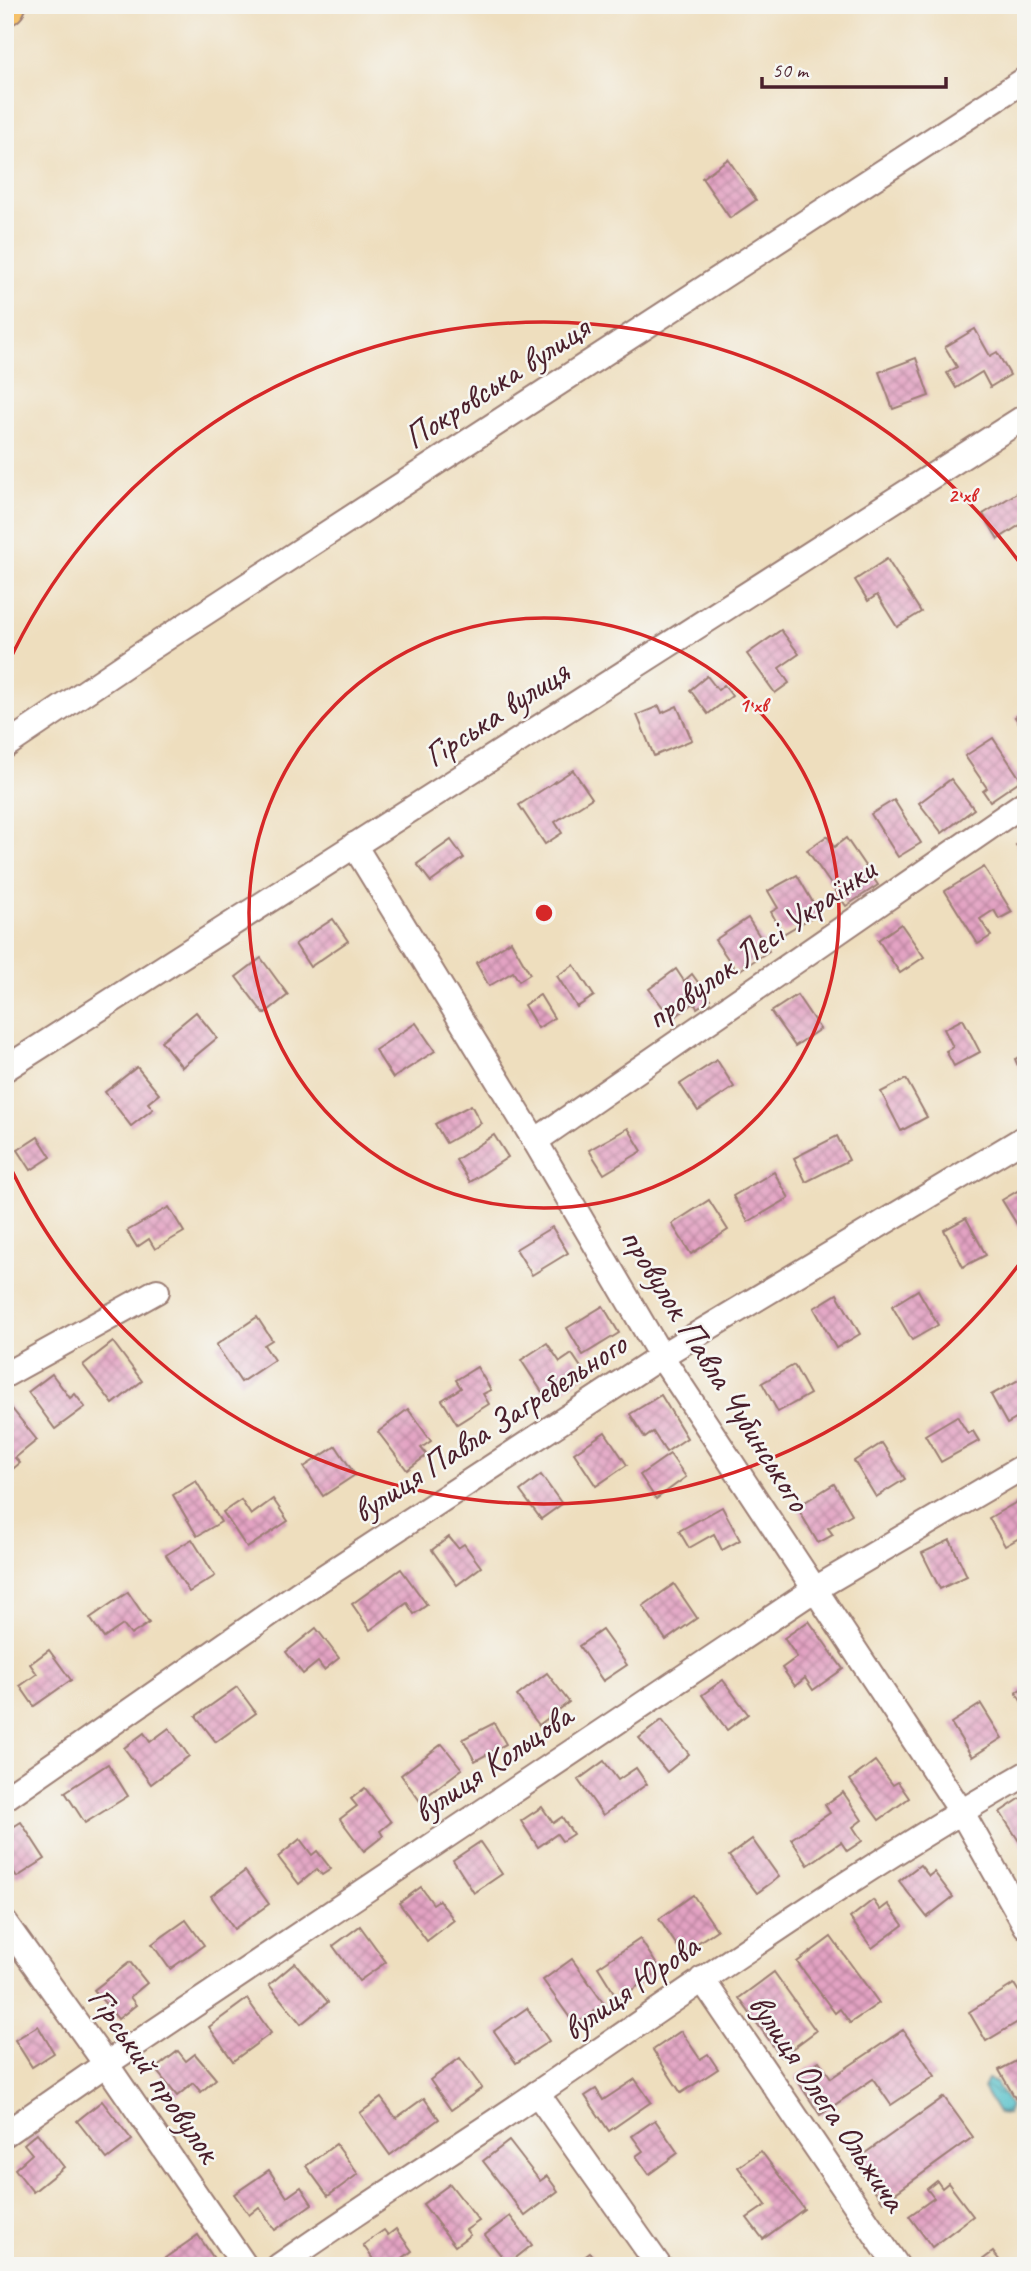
<svg xmlns="http://www.w3.org/2000/svg" width="1031" height="2271" viewBox="0 0 1031 2271" font-family="Caveat,sans-serif">
	<defs>
		<pattern id="water-waves" width="16" height="10" patternUnits="userSpaceOnUse" patternTransform="scale(1.75)"><rect width="16" height="10" fill="#52c0c9"/><path d="M0 5q4-4 8 0t8 0" fill="none" stroke="#469ba3"/></pattern>
		<pattern id="building-cross-hatch" width="8" height="8" patternUnits="userSpaceOnUse" patternTransform="scale(1.75)"><rect width="8" height="8" fill="#e3a3c3"/><path d="M0 0l8 8M0 8l8-8" fill="none" stroke="#ba849f"/></pattern>
	</defs>
	<rect width="100%" height="100%" fill="#f6f6f2"/>
	<filter id="ink" filterUnits="userSpaceOnUse"><feTurbulence type="fractalNoise" baseFrequency=".0143" numOctaves="2"/><feDisplacementMap in="SourceGraphic" scale="14" xChannelSelector="R" yChannelSelector="G"/><feConvolveMatrix kernelMatrix="1 2 1 2 8 2 1 2 1" color-interpolation-filters="sRGB"/></filter>
	<filter id="wash" filterUnits="userSpaceOnUse"><feTurbulence type="fractalNoise" baseFrequency=".00686" numOctaves="4" result="noise"/><feDisplacementMap in="SourceGraphic" scale="28" xChannelSelector="R" yChannelSelector="G"/><feGaussianBlur stdDeviation="1.57" result="paint"/><feColorMatrix in="noise" values="0 0 0 0 0 0 0 0 0 0 0 0 0 0 0 0 0 1.4 0 .05"/><feComposite in="paint" operator="in"/></filter>
	<g filter="url(#wash)">
		<rect width="100%" height="100%" fill="#eedebe"/>
		<path fill="url(#water-waves)" stroke="#4e707a" stroke-width="2" d="M987,2080L996,2083L1010,2106L1007,2114L998,2113L983,2088Z"/>
		<g id="blocks">
			<g fill="url(#building-cross-hatch)">
				<path d="M728,159L756,200L730,218L702,178Z"/>
				<path d="M975,329L990,356L997,352L1010,375L990,387L982,372L956,388L947,373L957,367L945,347Z"/>
				<path d="M916,358L929,396L893,409L879,372Z"/>
				<path d="M1020,491L1026,500V521L998,539L983,514Z"/>
				<path d="M887,559L921,612L897,627L877,595L868,601L855,580Z"/>
				<path d="M781,630L799,654L779,668L789,683L775,693L747,654Z"/>
				<path d="M707,676L718,690L724,685L732,696L708,714L690,690Z"/>
				<path d="M659,706L662,713L677,706L692,740L654,756L637,715Z"/>
				<path d="M1026,710V734L1015,717Z"/>
				<path d="M993,738L1021,780L990,801L983,791L987,788L965,756Z"/>
				<path d="M573,770L592,798L555,822L562,833L545,844L519,805Z"/>
				<path d="M951,779L974,809L942,833L919,803Z"/>
				<path d="M894,800L921,843L898,857L871,814Z"/>
				<path d="M827,836L834,847L846,838L878,885L846,906L807,850Z"/>
				<path d="M1026,839V860L1016,845Z"/>
				<path d="M451,840L464,858L431,882L417,864Z"/>
				<path d="M984,867L1012,912L999,919L994,910L980,919L991,936L978,944L945,891Z"/>
				<path d="M797,875L819,913L783,934L771,912L778,908L768,891Z"/>
				<path d="M748,918L769,951L737,972L715,940Z"/>
				<path d="M333,919L348,941L310,967L295,944Z"/>
				<path d="M901,924L924,957L900,973L878,940Z"/>
				<path d="M511,941L530,974L519,981L513,972L489,986L476,963Z"/>
				<path d="M261,958L288,995L264,1014L236,977Z"/>
				<path d="M574,965L594,996L577,1007L557,976Z"/>
				<path d="M676,969L684,981L692,974L710,999L697,1008L694,1003L672,1019L649,989Z"/>
				<path d="M540,995L554,1018L538,1028L524,1005Z"/>
				<path d="M797,995L820,1029L795,1046L771,1012Z"/>
				<path d="M196,1012L217,1038L182,1067L161,1041Z"/>
				<path d="M963,1019L980,1052L954,1066L946,1051L953,1047L944,1029Z"/>
				<path d="M416,1023L435,1051L393,1078L375,1050Z"/>
				<path d="M1026,1054V1085L1015,1059Z"/>
				<path d="M717,1060L734,1087L698,1111L680,1084Z"/>
				<path d="M137,1067L159,1094L148,1103L153,1109L131,1126L105,1092Z"/>
				<path d="M906,1079L927,1117L901,1131L881,1092Z"/>
				<path d="M471,1105L481,1123L446,1143L435,1124Z"/>
				<path d="M628,1128L642,1151L604,1174L589,1150Z"/>
				<path d="M494,1135L508,1157L470,1182L456,1160Z"/>
				<path d="M837,1136L849,1160L806,1182L794,1158Z"/>
				<path d="M38,1137L51,1157L31,1170L18,1150Z"/>
				<path d="M774,1172L789,1198L748,1222L733,1196Z"/>
				<path d="M1026,1186V1239L1002,1200Z"/>
				<path d="M709,1200L728,1230L691,1254L672,1224Z"/>
				<path d="M169,1207L184,1232L155,1249L149,1239L137,1247L127,1231Z"/>
				<path d="M966,1218L986,1255L963,1267L944,1230Z"/>
				<path d="M552,1227L568,1253L532,1275L516,1249Z"/>
				<path d="M918,1290L938,1325L912,1340L892,1306Z"/>
				<path d="M837,1294L860,1334L836,1348L814,1308Z"/>
				<path d="M603,1306L619,1333L583,1355L567,1328Z"/>
				<path d="M257,1317L272,1340L264,1345L274,1360L241,1382L216,1345Z"/>
				<path d="M113,1342L142,1381L113,1404L83,1365Z"/>
				<path d="M547,1343L560,1362L572,1354L586,1375L548,1401L521,1360Z"/>
				<path d="M794,1365L810,1394L778,1412L762,1383Z"/>
				<path d="M477,1367L491,1390L483,1394L489,1404L457,1424L442,1400L461,1388L456,1380Z"/>
				<path d="M52,1374L70,1398L75,1394L85,1407L55,1429L28,1392Z"/>
				<path d="M1022,1378L1026,1385V1413L1007,1424L991,1395Z"/>
				<path d="M661,1395L687,1438L666,1452L653,1432L645,1438L630,1414Z"/>
				<path d="M5,1400L37,1440L15,1458L20,1463L8,1473L5,1470Z"/>
				<path d="M408,1409L431,1441L421,1448L427,1455L407,1470L378,1432Z"/>
				<path d="M957,1416L968,1434L973,1431L979,1441L941,1462L925,1435Z"/>
				<path d="M605,1432L627,1465L596,1486L574,1453Z"/>
				<path d="M882,1443L905,1479L876,1497L854,1461Z"/>
				<path d="M336,1446L355,1475L323,1496L304,1467Z"/>
				<path d="M670,1454L686,1477L656,1499L640,1475Z"/>
				<path d="M541,1475L562,1504L541,1519L520,1491Z"/>
				<path d="M196,1481L221,1522L197,1536L173,1495Z"/>
				<path d="M834,1484L852,1514L828,1528L833,1535L818,1543L797,1507Z"/>
				<path d="M273,1499L288,1521L247,1548L223,1512L241,1500L251,1515Z"/>
				<path d="M1022,1499L1026,1506V1534L1005,1546L989,1518Z"/>
				<path d="M722,1507L740,1540L722,1550L714,1534L689,1548L679,1531Z"/>
				<path d="M449,1537L458,1548L464,1544L481,1567L457,1585L432,1550Z"/>
				<path d="M192,1539L215,1576L189,1592L166,1555Z"/>
				<path d="M950,1540L967,1576L940,1589L922,1553Z"/>
				<path d="M401,1569L427,1605L414,1614L407,1603L370,1630L352,1604Z"/>
				<path d="M674,1584L697,1618L666,1640L643,1606Z"/>
				<path d="M128,1592L149,1623L131,1635L123,1625L104,1638L90,1618Z"/>
				<path d="M809,1621L843,1669L813,1690L805,1678L795,1686L782,1668L797,1657L784,1638Z"/>
				<path d="M316,1628L339,1658L324,1670L318,1662L303,1674L286,1652Z"/>
				<path d="M602,1630L627,1665L603,1681L579,1646Z"/>
				<path d="M49,1650L71,1680L34,1706L20,1686L37,1674L30,1664Z"/>
				<path d="M547,1673L569,1702L539,1725L517,1696Z"/>
				<path d="M723,1680L748,1714L727,1730L702,1695Z"/>
				<path d="M1026,1686V1710L1016,1692Z"/>
				<path d="M237,1687L256,1713L216,1742L196,1716Z"/>
				<path d="M981,1704L1002,1738L972,1757L951,1723Z"/>
				<path d="M662,1720L689,1754L667,1772L639,1738Z"/>
				<path d="M494,1723L506,1744L475,1761L463,1739Z"/>
				<path d="M169,1728L189,1756L151,1784L124,1748L144,1733L150,1742Z"/>
				<path d="M442,1744L462,1769L420,1801L401,1775Z"/>
				<path d="M604,1761L618,1780L636,1768L647,1784L603,1815L578,1780Z"/>
				<path d="M875,1761L893,1785L898,1782L909,1798L879,1820L850,1780Z"/>
				<path d="M108,1764L128,1796L85,1823L65,1792Z"/>
				<path d="M365,1788L391,1822L380,1831L383,1836L364,1851L340,1819L357,1806L351,1799Z"/>
				<path d="M843,1792L862,1820L853,1827L862,1841L847,1851L841,1842L808,1865L791,1839L830,1813L825,1805Z"/>
				<path d="M1024,1796L1026,1798V1852L1000,1812Z"/>
				<path d="M542,1807L553,1823L562,1817L573,1834L562,1841L557,1834L538,1847L521,1821Z"/>
				<path d="M21,1822L45,1859L17,1877L5,1858V1832Z"/>
				<path d="M300,1839L312,1855L317,1851L331,1869L322,1875L317,1869L299,1884L278,1857Z"/>
				<path d="M752,1839L779,1877L757,1893L729,1856Z"/>
				<path d="M480,1842L502,1874L474,1893L453,1860Z"/>
				<path d="M920,1865L929,1876L934,1872L953,1897L927,1917L899,1881Z"/>
				<path d="M245,1871L269,1904L234,1929L211,1896Z"/>
				<path d="M421,1887L433,1904L439,1900L454,1920L427,1941L399,1903Z"/>
				<path d="M693,1895L717,1930L682,1953L659,1919Z"/>
				<path d="M873,1900L880,1910L888,1904L903,1925L872,1948L850,1918Z"/>
				<path d="M186,1920L204,1945L170,1969L152,1944Z"/>
				<path d="M360,1926L386,1962L359,1981L333,1946Z"/>
				<path d="M831,1937L879,2003L850,2023L840,2009L835,2013L797,1962Z"/>
				<path d="M640,1939L661,1971L618,1999L598,1967Z"/>
				<path d="M572,1959L604,2004L575,2025L543,1980Z"/>
				<path d="M130,1962L147,1983L130,1997L136,2005L118,2019L94,1990Z"/>
				<path d="M295,1963L328,2002L301,2024L269,1985Z"/>
				<path d="M774,1972L816,2031L781,2057L739,1998Z"/>
				<path d="M1014,1984L1026,2003V2017L986,2041L969,2012Z"/>
				<path d="M247,1999L271,2033L233,2061L209,2027Z"/>
				<path d="M527,2008L549,2041L516,2063L494,2031Z"/>
				<path d="M38,2026L54,2053L32,2067L15,2040Z"/>
				<path d="M903,2030L935,2076L891,2105L873,2079L820,2115L795,2077L819,2061L831,2078Z"/>
				<path d="M681,2031L700,2059L708,2054L718,2069L681,2093L653,2050Z"/>
				<path d="M178,2051L186,2061L195,2054L216,2079L201,2092L193,2083L177,2096L155,2069Z"/>
				<path d="M1026,2056V2101L1019,2105L999,2070Z"/>
				<path d="M460,2058L482,2088L451,2110L430,2080Z"/>
				<path d="M635,2079L651,2102L609,2131L585,2096L596,2089L603,2100Z"/>
				<path d="M944,2097L973,2137L883,2202L854,2161Z"/>
				<path d="M381,2098L396,2118L424,2098L439,2119L390,2155L360,2113Z"/>
				<path d="M102,2101L132,2140L107,2159L77,2121Z"/>
				<path d="M655,2120L678,2153L649,2174L636,2156L643,2151L632,2136Z"/>
				<path d="M37,2133L64,2167L33,2192L15,2169L32,2154L24,2144Z"/>
				<path d="M509,2141L540,2181L547,2176L558,2191L525,2216L483,2161Z"/>
				<path d="M336,2144L358,2174L328,2196L306,2166Z"/>
				<path d="M761,2151L804,2209L763,2239L747,2218L766,2205L738,2167Z"/>
				<path d="M269,2170L287,2197L301,2187L312,2204L275,2230L259,2207L249,2215L234,2194Z"/>
				<path d="M937,2181L942,2188L948,2183L973,2216L932,2247L909,2216L934,2198L927,2189Z"/>
				<path d="M450,2184L479,2221L466,2230L470,2235L455,2246L423,2204Z"/>
				<path d="M510,2216L532,2245L508,2264L485,2235Z"/>
				<path d="M396,2229L412,2251L392,2266H378L363,2245L384,2230L388,2235Z"/>
				<path d="M198,2235L219,2266H170L165,2258Z"/>
				<path d="M993,2252L1004,2266H974Z"/>
				<path d="M590,2253L600,2266H572Z"/>
			</g>
		</g>
	</g>
	<g filter="url(#ink)">
		<use href="#blocks" fill-opacity="0" stroke="#9c7e74" stroke-width="2"/>
		<g fill="none" stroke-linecap="round" stroke-linejoin="round">
			<g stroke="#9c7e74" stroke-width="28">
				<g id="minor">
					<path d="M5,746L140,655L1026,79"/>
					<path d="M354,845L535,1141L661,1356L961,1811L1026,1926"/>
					<path d="M5,1069L1026,416"/>
					<path d="M535,1141L1026,802"/>
					<path d="M5,1375L157,1291"/>
					<path d="M5,1798L298,1594L661,1356L1026,1137"/>
					<path d="M5,1923L106,2064L245,2266"/>
					<path d="M702,1979L897,2266"/>
					<path d="M537,2093L659,2266"/>
					<path d="M5,2134L106,2064L815,1589L1026,1465"/>
					<path d="M279,2266C364,2206 453,2151 539,2092C699,1983 857,1870 1026,1774"/>
				</g>
			</g>
			<g stroke="#9c7e74" stroke-width="42">
				<path id="primary" d="M5,6L6,5"/>
			</g>
			<use href="#minor" stroke="#fff" stroke-width="24"/>
			<use href="#primary" stroke="#f5c16b" stroke-width="38"/>
		</g>
	</g>
	<g fill="none" stroke="#d62828" stroke-width="3.5">
		<circle cx="544" cy="913" r="295"/>
		<path d="M1025 1256A591 591 0 0 1 6 1158M6 668A591 591 0 0 1 1025 570"/>
	</g>
	<g text-anchor="middle" stroke-width="5" stroke-linejoin="round" paint-order="stroke">
		<g font-size="35" fill="#4a1f2b" stroke="#f6f6f2">
			<text transform="translate(496 382) rotate(-33)" y="12">Покровська вулиця</text>
			<text transform="translate(496 713) rotate(-33)" y="12">Гірська вулиця</text>
			<text transform="translate(760 943) rotate(-35)" y="12">провулок Лесі Українки</text>
			<text transform="translate(716 1369) rotate(58)" y="12">провулок Павла Чубинського</text>
			<text transform="translate(489 1427) rotate(-33)" y="12">вулиця Павла Загребельного</text>
			<text transform="translate(492 1763) rotate(-34)" y="12">вулиця Кольцова</text>
			<text transform="translate(630 1987) rotate(-35)" y="12">вулиця Юрова</text>
			<text transform="translate(155 2074) rotate(55)" y="12">Гірський провулок</text>
			<text transform="translate(828 2102) rotate(56)" y="12">вулиця Олега Ольжича</text>
		</g>
	</g>
	<circle cx="544" cy="913" r="10" fill="#d62828" stroke="#f6f6f2" stroke-width="3.5"/>
	<g font-size="21" text-anchor="middle" font-weight="bold" fill="#d62828" stroke="#f6f6f2" stroke-width="5" stroke-linejoin="round" paint-order="stroke">
		<text x="962" y="502">2 хв</text>
		<text x="753" y="712">1 хв</text>
	</g>
	<rect width="1031" height="2271" fill="none" stroke="#f6f6f2" stroke-width="28"/>
	<path d="M762 77v10h184v-10" fill="none" stroke="#4a1f2b" stroke-width="3.5"/>
	<text x="772" y="77" font-size="21" fill="#4a1f2b" stroke="#f6f6f2" stroke-width="5" paint-order="stroke">50 m</text>
</svg>
